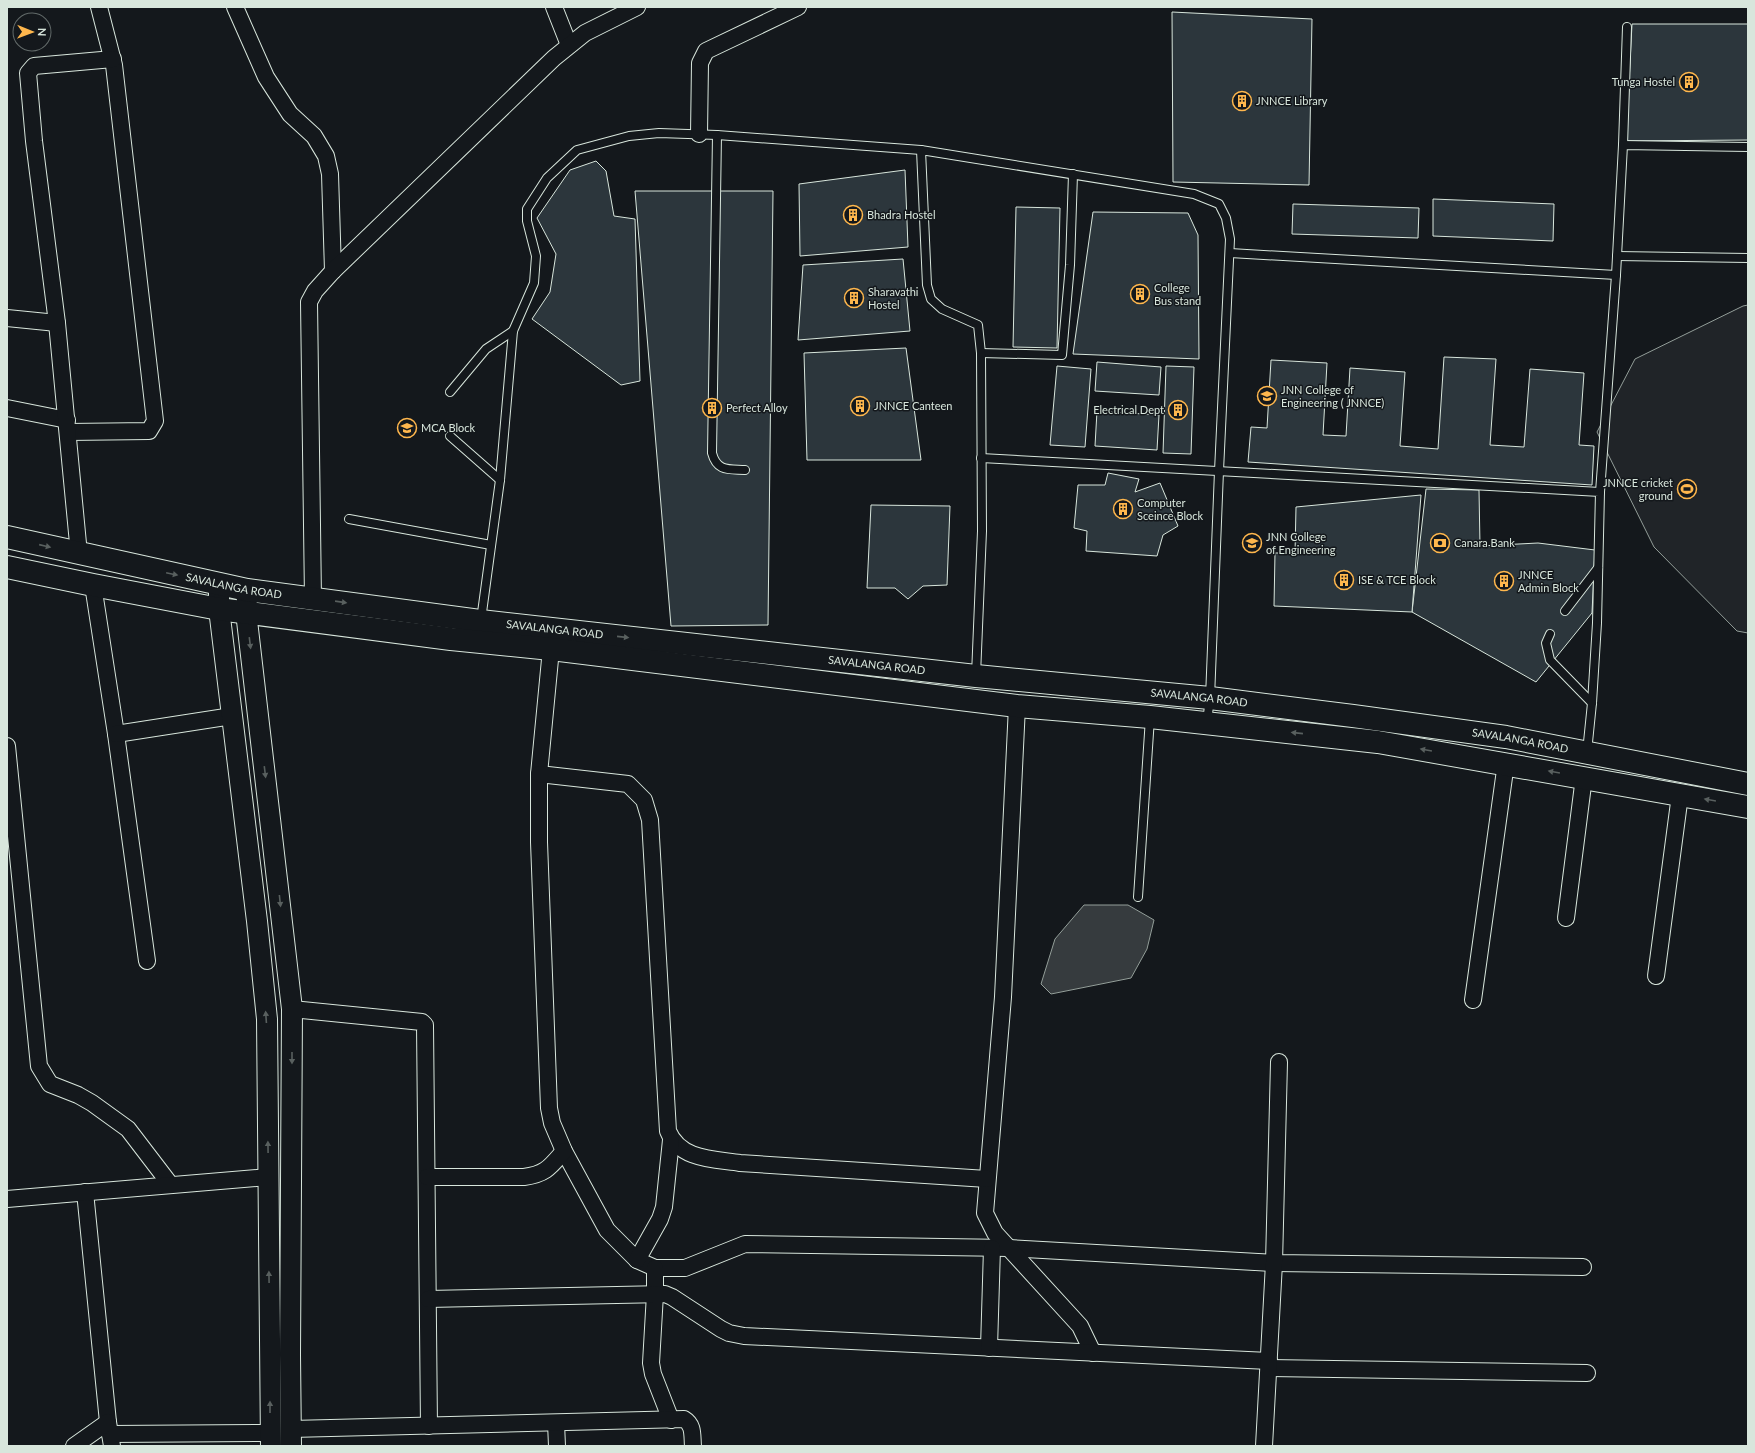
<svg xmlns="http://www.w3.org/2000/svg" width="1755" height="1453" viewBox="0 0 1755 1453" font-family="Lato,sans-serif">
	<rect width="100%" height="100%" fill="#14181c"/>
	<path fill="#202428" stroke="#939e99" d="M1748,305V633L1737,631L1654,547L1597,432L1635,359L1743,306Z"/>
	<path fill="#363b3e" stroke="#939e99" d="M1084,905H1128L1154,920L1147,949L1131,978L1051,994L1041,984L1055,939Z"/>
	<g fill="#2c363c" stroke="#d8e6dc">
		<path d="M1172,12L1312,19L1309,185L1173,182Z"/>
		<path d="M1632,24H1748V140L1626,141Z"/>
		<path d="M596,161L606,171L614,216L635,219L640,381L621,385L532,319L550,292L556,254L537,218L570,170Z"/>
		<path d="M905,170L908,247L800,256L799,184Z"/>
		<path d="M635,191H773L768,625L671,626Z"/>
		<path d="M1433,199L1554,204L1553,241L1433,236Z"/>
		<path d="M1293,204L1419,208L1418,238L1292,234Z"/>
		<path d="M1016,207L1060,208L1057,348L1013,347Z"/>
		<path d="M1093,212L1188,213L1198,235L1199,359L1073,354Z"/>
		<path d="M903,259L910,331L798,340L803,265Z"/>
		<path d="M906,348L921,460H807L804,353Z"/>
		<path d="M1444,357L1496,359L1490,445L1524,447L1530,369L1584,373L1579,445L1594,446L1592,485L1248,462L1251,427L1267,428L1271,360L1327,363L1323,435L1346,436L1350,368L1405,372L1400,446L1438,449Z"/>
		<path d="M1097,362L1161,367L1159,395L1095,391Z"/>
		<path d="M1057,366L1091,369L1085,447L1050,445Z"/>
		<path d="M1166,366L1194,367L1191,454L1163,453Z"/>
		<path d="M1097,411L1159,415L1157,450L1095,446Z"/>
		<path d="M1108,473L1139,479L1135,492L1160,483L1178,526L1163,535L1157,556L1086,551L1087,531L1074,528L1078,485H1105Z"/>
		<path d="M1426,489L1479,490L1480,546L1538,543L1595,550L1592,613L1536,682L1412,612Z"/>
		<path d="M1421,495L1412,612L1274,606L1275,553H1295L1296,507Z"/>
		<path d="M871,505L950,506L947,585L923,586L908,599L895,588H867Z"/>
	</g>
	<g fill="none" stroke-linecap="round" stroke-linejoin="round">
		<g stroke="#d8e6dc" stroke-width="10">
			<g id="service">
				<path d="M717,135L712,453C717,472 729,469 745,470"/>
				<path d="M1623,145L1627,27"/>
				<path d="M1230,253L1616,275"/>
				<path d="M1617,256L1748,258"/>
				<path d="M981,353L1062,355L1070,265L1073,174"/>
				<path d="M450,392L486,349L513,331"/>
				<path d="M450,436L500,480"/>
				<path d="M981,458L1600,492L1597,623L1592,703L1587,752"/>
				<path d="M1600,492L1616,275L1623,145L1748,147"/>
				<path d="M349,519L491,545"/>
				<path d="M1565,611L1598,568"/>
				<path d="M481,620L500,480L513,331L534,283L536,256L527,221V209L547,178L577,150L629,136L659,133L717,135L921,150"/>
				<path d="M1550,634L1546,643L1550,660L1592,703"/>
				<path d="M976,675L982,531L981,353L978,325L942,309L931,299L927,285L921,150L1194,194L1219,204L1226,218L1230,239L1219,471L1210,698L1207,722"/>
				<path d="M1138,897L1150,718"/>
			</g>
		</g>
		<g stroke="#d8e6dc" stroke-width="18">
			<g id="minor">
				<path d="M235,7L266,77L290,114L314,136L326,156L330,174L333,271"/>
				<path d="M554,7L569,45"/>
				<path d="M699,134L700,63L706,51L798,7"/>
				<path d="M7,318L57,323"/>
				<path d="M7,408L67,420"/>
				<path d="M68,432L149,431L155,421L114,65L99,7"/>
				<path d="M79,554L57,323L34,141L28,73L34,66L113,59"/>
				<path d="M93,585L116,734L147,961"/>
				<path d="M313,599L309,302L315,291L333,271L554,58L585,33L637,7"/>
				<path d="M551,649L539,774V842L549,1108L552,1123L564,1151L607,1230L637,1260L655,1268H685L745,1244L1009,1248L1274,1263L1583,1267"/>
				<path d="M1017,706L1003,997L985,1213L995,1233L1080,1326L1093,1353"/>
				<path d="M116,734L232,716"/>
				<path d="M7,746L39,1066L50,1084L78,1095L92,1103L128,1129L170,1184"/>
				<path d="M539,774L628,784L644,800L650,820L668,1131C680,1160 713,1159 740,1163L987,1179"/>
				<path d="M1566,918L1584,777"/>
				<path d="M1656,976L1680,795"/>
				<path d="M1473,1000L1506,763"/>
				<path d="M292,1009L422,1022L425,1025L429,1426"/>
				<path d="M427,1177H524C546,1174 550,1167 564,1151"/>
				<path d="M85,1192L108,1422L112,1446"/>
				<path d="M7,1199L268,1177"/>
				<path d="M637,1260L660,1219L664,1207L671,1140"/>
				<path d="M655,1268V1294L651,1363L653,1374L671,1420"/>
				<path d="M428,1299L665,1294L672,1297L721,1329L729,1333L744,1336L1269,1361"/>
				<path d="M989,1348L992,1248"/>
				<path d="M1269,1368L1587,1373"/>
				<path d="M556,1423L557,1446"/>
				<path d="M291,1429L684,1419C694,1425 692,1435 693,1446"/>
				<path d="M110,1434L270,1433"/>
				<path d="M74,1446L108,1422"/>
				<path d="M1264,1446L1274,1263L1279,1062"/>
			</g>
		</g>
		<g stroke="#d8e6dc" stroke-width="22">
			<g id="tertiary">
				<path d="M219,584V609L257,921L267,1019L271,1446"/>
				<path d="M247,598L246,612L292,1009L290,1355L291,1446"/>
			</g>
		</g>
		<g stroke="#d8e6dc" stroke-width="24">
			<g id="primary">
				<path id="s1" d="M7,537L247,590L480,621L976,676L1210,698L1353,716L1506,737L1748,784"/>
				<path d="M7,567L93,585L219,609L451,639L551,649L1017,706L1150,717L1378,742L1748,807"/>
			</g>
		</g>
		<use href="#service" stroke="#14181c" stroke-width="8"/>
		<use href="#minor" stroke="#14181c" stroke-width="16"/>
		<use href="#tertiary" stroke="#14181c" stroke-width="20"/>
		<use href="#primary" stroke="#14181c" stroke-width="22"/>
	</g>
	<defs><path id="oneway-solid" d="M-6-.8H1V-3.2L6.5 0L1 3.2V.8H-6Z"/></defs>
	<g fill="#59605f">
		<use href="#oneway-solid" transform="translate(45 546) rotate(13)"/>
		<use href="#oneway-solid" transform="translate(172 574) rotate(12)"/>
		<use href="#oneway-solid" transform="translate(341 602) rotate(8)"/>
		<use href="#oneway-solid" transform="translate(623 637) rotate(6)"/>
		<use href="#oneway-solid" transform="translate(250 643) rotate(83)"/>
		<use href="#oneway-solid" transform="translate(1297 733) rotate(-174)"/>
		<use href="#oneway-solid" transform="translate(1426 750) rotate(-170)"/>
		<use href="#oneway-solid" transform="translate(265 772) rotate(83)"/>
		<use href="#oneway-solid" transform="translate(1554 772) rotate(-170)"/>
		<use href="#oneway-solid" transform="translate(1710 800) rotate(-170)"/>
		<use href="#oneway-solid" transform="translate(280 901) rotate(84)"/>
		<use href="#oneway-solid" transform="translate(266 1017) rotate(-94)"/>
		<use href="#oneway-solid" transform="translate(292 1058) rotate(90)"/>
		<use href="#oneway-solid" transform="translate(268 1147) rotate(-91)"/>
		<use href="#oneway-solid" transform="translate(269 1277) rotate(-91)"/>
		<use href="#oneway-solid" transform="translate(270 1407) rotate(-90)"/>
	</g>
	<defs>
		<g id="building-ring" transform="scale(1)"><circle r="9.5" fill="#14181c" stroke="#ffb74d" stroke-width="1.5"/><path d="M-4-6H4V6H1V3H-1V6H-4ZM-2.5-4.3h1.7v1.8h-1.7ZM.8-4.3h1.7v1.8H.8ZM-2.5-1h1.7V.8h-1.7ZM.8-1h1.7V.8H.8Z" fill="#ffb74d"/></g>
		<g id="university-ring" transform="scale(1)"><circle r="9.5" fill="#14181c" stroke="#ffb74d" stroke-width="1.5"/><path d="M0-5L7-2L0 1L-7-2ZM-4 1L0 2.5L4 1V4Q0 6-4 4Z" fill="#ffb74d"/></g>
		<g id="stadium-ring" transform="scale(1)"><circle r="9.5" fill="#14181c" stroke="#ffb74d" stroke-width="1.5"/><path d="M0-5a6.5 5 0 1 0 0 10a6.5 5 0 1 0 0-10ZM-3.5-1.8h7v3.6h-7Z" fill="#ffb74d"/></g>
		<g id="school-ring" transform="scale(1)"><circle r="9.5" fill="#14181c" stroke="#ffb74d" stroke-width="1.5"/><path d="M0-5L7-2L0 1L-7-2ZM-4 1L0 2.5L4 1V4Q0 6-4 4Z" fill="#ffb74d"/></g>
		<g id="bank-ring" transform="scale(1)"><circle r="9.5" fill="#14181c" stroke="#ffb74d" stroke-width="1.5"/><path d="M-6-4H6V4H-6ZM0-2.3a2.3 2.3 0 1 0 0 4.6a2.3 2.3 0 1 0 0-4.6Z" fill="#ffb74d"/></g>
	</defs>
	<g fill-rule="evenodd">
		<use href="#building-ring" x="1689" y="82"/>
		<use href="#building-ring" x="1242" y="101"/>
		<use href="#building-ring" x="853" y="215"/>
		<use href="#building-ring" x="1140" y="294"/>
		<use href="#building-ring" x="854" y="298"/>
		<use href="#university-ring" x="1267" y="396"/>
		<use href="#building-ring" x="860" y="406"/>
		<use href="#building-ring" x="712" y="408"/>
		<use href="#building-ring" x="1178" y="410"/>
		<use href="#university-ring" x="407" y="428"/>
		<use href="#stadium-ring" x="1687" y="489"/>
		<use href="#building-ring" x="1123" y="509"/>
		<use href="#school-ring" x="1252" y="543"/>
		<use href="#bank-ring" x="1440" y="543"/>
		<use href="#building-ring" x="1344" y="580"/>
		<use href="#building-ring" x="1504" y="581"/>
	</g>
	<g text-anchor="middle" stroke-width="3" stroke-linejoin="round" paint-order="stroke">
		<g font-size="11" fill="#d8e6dc" stroke="#14181c" text-anchor="start">
			<text x="1675" y="86" text-anchor="end">Tunga Hostel</text>
			<text x="1256" y="105">JNNCE Library</text>
			<text x="867" y="219">Bhadra Hostel</text>
			<text x="1154" y="292">College<tspan x="1154" dy="13">Bus stand</tspan></text>
			<text x="868" y="296">Sharavathi<tspan x="868" dy="13">Hostel</tspan></text>
			<text x="1281" y="394">JNN College of<tspan x="1281" dy="13">Engineering ( JNNCE)</tspan></text>
			<text x="874" y="410">JNNCE Canteen</text>
			<text x="726" y="412">Perfect Alloy</text>
			<text x="1164" y="414" text-anchor="end">Electrical Dept</text>
			<text x="421" y="432">MCA Block</text>
			<text x="1673" y="487" text-anchor="end">JNNCE cricket<tspan x="1673" dy="13">ground</tspan></text>
			<text x="1137" y="507">Computer<tspan x="1137" dy="13">Sceince Block</tspan></text>
			<text x="1266" y="541">JNN College<tspan x="1266" dy="13">of Engineering</tspan></text>
			<text x="1454" y="547">Canara Bank</text>
			<text x="1518" y="579">JNNCE<tspan x="1518" dy="13">Admin Block</tspan></text>
			<text x="1358" y="584">ISE &amp; TCE Block</text>
		</g>
		<g font-size="11" fill="#d8e6dc" stroke="#14181c">
			<text dy="4" stroke="none"><textPath href="#s1" startOffset="232">SAVALANGA ROAD</textPath></text>
			<text dy="4" stroke="none"><textPath href="#s1" startOffset="556">SAVALANGA ROAD</textPath></text>
			<text dy="4" stroke="none"><textPath href="#s1" startOffset="880">SAVALANGA ROAD</textPath></text>
			<text dy="4" stroke="none"><textPath href="#s1" startOffset="1204">SAVALANGA ROAD</textPath></text>
			<text dy="4" stroke="none"><textPath href="#s1" startOffset="1528">SAVALANGA ROAD</textPath></text>
		</g>
	</g>
	<rect width="1755" height="1453" fill="none" stroke="#d8e6dc" stroke-width="16"/>
	<g transform="translate(32 32) rotate(91)"><circle r="19" fill="#14181c" stroke="#626a69"/>
	<path d="M0-3L7 15L0 10L-7 15Z" fill="#ffb74d"/>
	<text y="-6" font-size="11" font-weight="bold" text-anchor="middle" fill="#d8e6dc">N</text>
	</g>
</svg>
